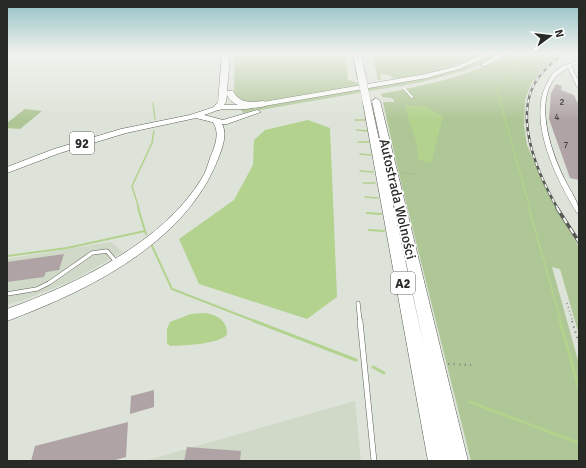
<svg xmlns="http://www.w3.org/2000/svg" width="586" height="468" viewBox="0 0 586 468" font-family="Signika,sans-serif">
	<rect width="100%" height="100%" fill="#dde3d8"/>
	<g fill="#d0d8c7">
		<path d="M111,242L123,252L71,281L21,301L7,304V259Z"/>
		<path d="M355,401L361,461H144Z"/>
	</g>
	<g fill="#afc696">
		<path d="M235,54H346L348,80L359,83L360,86L263,102L246,103L234,96Z"/>
		<path d="M372,54H483L444,70L394,79L389,75L380,74L381,80H378Z"/>
		<path d="M493,54H501L467,70L422,82L243,113L241,109L357,90L466,66Z"/>
		<path d="M508,54H561L543,68L531,84L525,100L524,126L527,145L544,185L579,247V335L560,269L552,267L579,364V461H471L398,170L383,102H394V100L391,98L382,97L381,94C425,85 469,77 508,54Z"/>
		<path d="M25,109L42,111L20,129L7,128V123Z"/>
	</g>
	<g fill="#b2d28e">
		<path d="M405,105L426,107L443,116L432,161L427,163L418,159C419,140 408,123 405,105Z"/>
		<path d="M308,120L330,128L337,297L307,319L199,284L179,239L234,200L253,165L254,140L265,130Z"/>
		<path d="M203,313C216,314 228,320 227,335C215,345 185,345 170,346L167,343V329L170,322L191,314Z"/>
	</g>
	<g fill="none" stroke-linecap="round" stroke-linejoin="round">
		<g stroke="#b2d28e" stroke-width="1.5">
			<path d="M511,60L520,65L497,90L530,209"/>
			<path d="M153,103L155,119"/>
			<path d="M355,120H365"/>
			<path d="M357,130L367,131"/>
			<path d="M358,142H369"/>
			<path d="M360,154L371,155"/>
			<path d="M360,171L373,172"/>
			<path d="M363,183H375"/>
			<path d="M365,197L378,198"/>
			<path d="M139,209L132,186L152,143L154,131"/>
		</g>
		<g stroke="#b2d28e" stroke-width="2">
			<path d="M138,208L146,234"/>
			<path d="M529,208L561,322"/>
			<path d="M367,213L381,214"/>
			<path d="M369,230L384,231"/>
			<path d="M152,246L172,289L257,322"/>
			<path d="M7,256L67,248L145,231"/>
		</g>
		<g stroke="#b2d28e" stroke-width="3">
			<path d="M254,321L356,360"/>
			<path d="M560,321L579,389"/>
			<path d="M373,367L384,373"/>
			<path d="M470,402L579,443"/>
		</g>
	</g>
	<g fill="#b0a3a6">
		<path d="M556,84L562,86L561,90L574,95L577,102H579V180L570,178L549,119L551,93Z"/>
		<path d="M64,254L59,270L46,272L44,277L7,282V262Z"/>
		<path d="M154,390V407L130,414L131,396Z"/>
		<path d="M128,422L126,457L112,461H31L35,446Z"/>
		<path d="M187,447L241,451L240,461H184Z"/>
	</g>
	<g fill="none" stroke-linecap="round" stroke-linejoin="round">
		<g stroke="#5b6056" stroke-width="2.5">
			<path id="lane-far2" d="M403,87L412,97"/>
		</g>
		<g stroke="#5b6056" stroke-width="4.5">
			<g id="lane-far1">
				<path d="M7,294L37,289L49,283L92,253L107,251L117,263"/>
				<path d="M358,303L360,322"/>
			</g>
		</g>
		<g stroke="#5b6056" stroke-width="6">
			<path id="lane" d="M360,321L374,461"/>
		</g>
		<g stroke="#5b6056" stroke-width="1">
			<path id="street" d="M579,60V63L571,66L579,82V88L577,87L568,68C528,87 550,150 565,180C570,191 579,201 579,213H577C557,180 528,123 546,85C549,81 550,76 554,72C561,66 571,63 579,60Z"/>
		</g>
		<g stroke="#5b6056" stroke-width="1">
			<path id="secondary" d="M213,119H219C229,131 223,146 218,159C185,244 87,291 7,321V309C75,285 164,242 202,178C206,172 208,164 210,158C215,146 221,132 212,121Z"/>
		</g>
		<g stroke="#5b6056" stroke-width="1">
			<g id="primary">
				<path d="M483,54H492L462,68L427,78L246,109H221L204,115L223,120L257,110L261,112L227,124H220L196,118L126,133L60,153L7,173V167L54,149L121,129L190,115L220,105H246L426,74L458,66Z"/>
				<path d="M499,54H507L485,66L480,65Z"/>
			</g>
		</g>
		<g stroke="#5b6056" stroke-width="1">
			<g id="highway">
				<path d="M222,54H230L227,91H233C240,104 250,102 263,101L266,102V106C253,109 234,109 227,95L226,102L220,110H214L213,108L218,102Z"/>
				<path d="M353,54H361L366,79L365,81L358,79Z"/>
				<path d="M376,98L380,101L468,461H428L363,103L367,100L371,103L424,347L372,101Z"/>
			</g>
		</g>
		<path stroke="#8a8e86" stroke-width="1" stroke-dasharray="0.5 2" stroke-linecap="butt" d="M401,173L415,174"/>
		<path stroke="#8a8e86" stroke-width="1.5" stroke-dasharray="1 3" stroke-linecap="butt" d="M567,303L573,322"/>
		<g stroke="#8a8e86" stroke-width="2" stroke-dasharray="1.5 4" stroke-linecap="butt">
			<path d="M572,321L579,343"/>
			<path d="M448,364L471,365"/>
		</g>
		<use href="#lane-far2" stroke="#fff" stroke-width="2"/>
		<use href="#lane-far1" stroke="#fff" stroke-width="3.5"/>
		<use href="#lane" stroke="#fff" stroke-width="5"/>
		<use href="#street" fill="#fff" fill-rule="evenodd"/>
		<use href="#secondary" fill="#fff" fill-rule="evenodd"/>
		<use href="#primary" fill="#fff" fill-rule="evenodd"/>
		<use href="#highway" fill="#fff" fill-rule="evenodd"/>
		<g stroke="#575a54" stroke-width="2.5">
			<path id="rail-far1" d="M558,209C537,173 509,110 542,73C548,66 556,60 563,54"/>
		</g>
		<g stroke="#575a54" stroke-width="3.5">
			<path id="rail" d="M557,208L579,242"/>
		</g>
		<use href="#rail-far1" stroke="#fff" stroke-width="1.5" stroke-dasharray="4" stroke-linecap="butt"/>
		<use href="#rail" stroke="#fff" stroke-width="2" stroke-dasharray="6" stroke-linecap="butt"/>
		<g stroke="#5b6056" stroke-width="8" stroke-linecap="butt">
			<path id="highway-bridge" d="M362,79L367,103"/>
		</g>
		<use href="#highway-bridge" stroke="#fff" stroke-width="8"/>
	</g>
	<linearGradient id="sky" x2="0" y2="1"><stop stop-color="#92c0c4"/><stop offset="0.45" stop-color="#f0f2ed"/><stop offset="1" stop-color="#f0f2ed" stop-opacity="0"/></linearGradient>
	<rect width="586" height="120" fill="url(#sky)"/>
	<g text-anchor="middle" stroke-width="4" stroke-linejoin="round" paint-order="stroke">
		<g font-size="10" fill="#4a4846">
			<text x="562" y="105">2</text>
			<text x="557" y="120">4</text>
			<text x="566" y="148">7</text>
		</g>
		<g fill="#fff" stroke="#686a67" stroke-width="1">
			<rect x="70" y="132" width="24" height="22" rx="3"/>
			<rect x="391" y="272" width="24" height="22" rx="3"/>
		</g>
		<g font-size="13" font-weight="bold" fill="#282a26">
			<text x="82" y="148">92</text>
			<text x="403" y="288">A2</text>
		</g>
		<g font-size="14" fill="#282a26" stroke="#fff">
			<text transform="translate(398 199) rotate(77)" y="5">Autostrada Wolności</text>
		</g>
	</g>
	<rect width="586" height="468" fill="none" stroke="#282a26" stroke-width="16"/>
	<g transform="translate(550 36) rotate(75)" stroke="#ffffff" stroke-width="3" paint-order="stroke">
	<path d="M0-3L7 15L0 10L-7 15Z" fill="#282a26"/>
	<text y="-6" font-size="11" font-weight="bold" text-anchor="middle" fill="#282a26">N</text>
	</g>
</svg>
